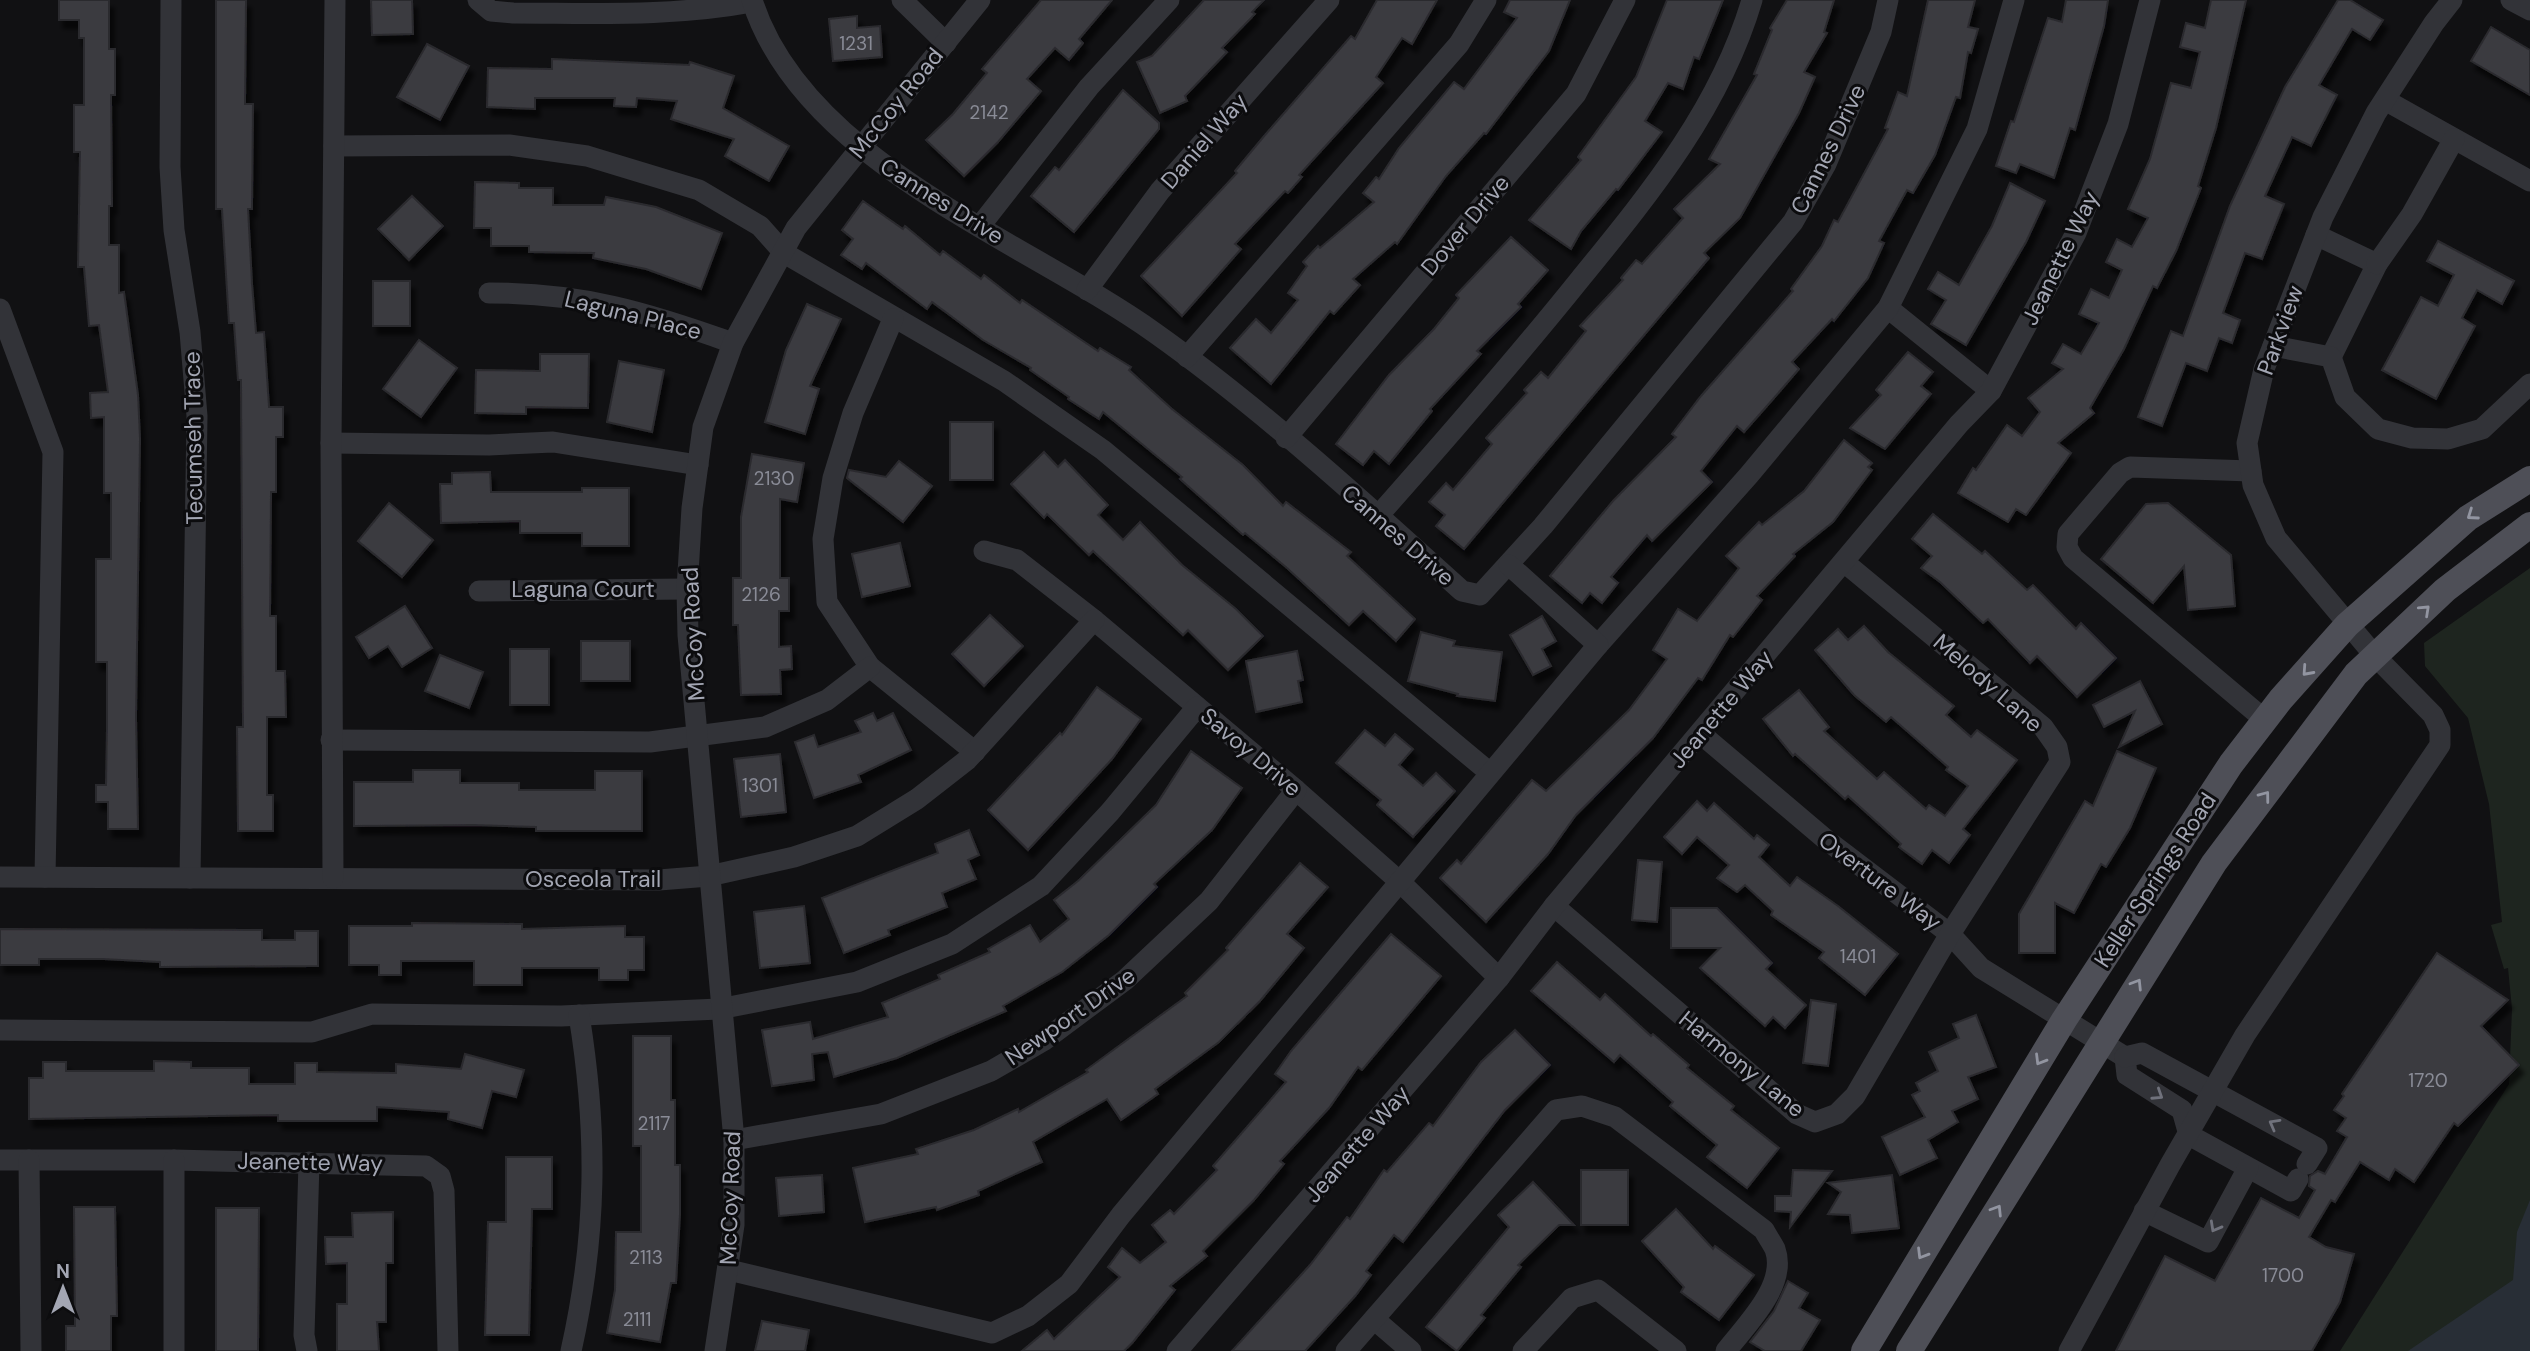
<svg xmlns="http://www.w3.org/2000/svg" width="2530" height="1351" viewBox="0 0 2530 1351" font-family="'DM Sans',sans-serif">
	<defs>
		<filter id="shadow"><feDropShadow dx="4.5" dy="8" stdDeviation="2" flood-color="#0009"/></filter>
	</defs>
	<rect width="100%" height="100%" fill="#111113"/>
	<path fill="#1e251f" d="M2530,568V1351H2340L2509,1084L2512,1009L2508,968L2504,969L2491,925L2502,922L2489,804L2468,718L2425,666L2424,643Z"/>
	<path fill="#282e36" d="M2530,1200V1351H2408L2513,1280L2517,1232Z"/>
	<g fill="#3b3b40" stroke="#2c2b2f" stroke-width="2" filter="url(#shadow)">
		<path d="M59,0H109V49H115V95H111L112,206H109V245H119V293L124,292L138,395L140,439L136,717L138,829H108V802H96V785H106L107,727V662H96V559H111V493H104V417L91,418L90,393L108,392L99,325L89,326L84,267H78L80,152H74V105H84V38H79V20H59Z"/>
		<path d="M216,0H246L245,104H253L252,209H248L252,284L256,333L264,332L269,407H283V437H276V492H271L270,616H276V671H285L286,717H267V795H273V831H238L237,727H243L241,380H238L234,323H229L222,209H216Z"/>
		<path d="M371,0H412L413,34L372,35Z"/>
		<path d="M1041,0H1112L1079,39L1083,43L1069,60L1055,48L1027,79L1041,91L998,142L964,176L926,140L953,114L987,73L982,69Z"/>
		<path d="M1204,0H1264L1252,12L1255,14L1222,48L1227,52L1185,96L1187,101L1160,113L1137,62L1152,56Z"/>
		<path d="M1377,0H1437L1412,44L1402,38L1376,77L1383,83L1299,175L1302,177L1288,193L1285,191L1235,244L1241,249L1182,316L1141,276L1237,173L1235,171L1265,135L1351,36L1355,39Z"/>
		<path d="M1510,0H1570L1549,51L1486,134L1484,133L1446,176L1397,244L1395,242L1353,279L1360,285L1334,314L1330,311L1271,384L1230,348L1256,319L1271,333L1298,300L1288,293L1307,266L1303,262L1318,246L1320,248L1374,202L1363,193L1376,177L1379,179L1399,148L1454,82L1464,89L1517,18L1504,12Z"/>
		<path d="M1667,0H1723L1699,59L1694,57L1683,89L1668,83L1645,121L1662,132L1618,190L1616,189L1581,231L1571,249L1529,220L1581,160L1578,157L1636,77Z"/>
		<path d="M1787,0H1834L1824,32L1827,33L1804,72L1815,77L1799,113L1740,218L1704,253L1709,258L1464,549L1436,526L1445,515L1429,502L1446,483L1453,490L1492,444L1486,438L1527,393L1524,390L1541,372L1548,378L1586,331L1580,326L1623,280L1621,278L1636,260L1642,264L1683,218L1674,209L1720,164L1709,159L1757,75L1754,74L1772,30L1770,28Z"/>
		<path d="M1928,0H1975L1968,27L1978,29L1971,53L1968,52L1960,98L1956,97L1935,155L1913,193L1907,190L1879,241L1884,243L1868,278L1834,321L1832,319L1792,362L1799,369L1774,398L1744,432L1737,426L1701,471L1712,482L1652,541L1647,535L1611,577L1618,583L1602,603L1590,593L1582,603L1550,576L1613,501L1676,437L1672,434L1701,396L1793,291L1791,289L1822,246L1834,220L1838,222L1888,129L1885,128L1898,92L1907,96Z"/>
		<path d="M2066,0H2108L2104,26L2075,130L2070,128L2054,178L2020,164L2016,173L1996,166L2011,121L2014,122L2048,18L2062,22Z"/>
		<path d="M2211,0H2246L2216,128L2198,186L2201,188L2176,251L2157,288L2153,286L2124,349L2090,408L2094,413L2058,443L2071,453L2026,515L2016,509L2008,522L1958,493L1973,468L1976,470L2007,425L2022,436L2040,412L2028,398L2063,369L2052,363L2063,344L2081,354L2099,323L2079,314L2091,289L2109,298L2122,270L2106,262L2117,239L2132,247L2148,218L2128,209L2150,159L2171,83L2191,88L2200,52L2180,47L2186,23L2205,28Z"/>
		<path d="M2338,0H2350L2383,20L2370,40L2352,29L2319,85L2337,95L2311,146L2292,137L2265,196L2284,204L2262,259L2245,253L2223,313L2240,320L2232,343L2219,338L2207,371L2186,363L2162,426L2138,417L2171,331L2183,336L2230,206L2285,87Z"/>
		<path d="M857,16V28L880,26L882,57L833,61L829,19Z"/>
		<path d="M2491,27L2530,50V95L2471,61Z"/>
		<path d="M427,44L469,66L440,120L397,97Z"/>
		<path d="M552,59L689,65L690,62L734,76L723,108L789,146L769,181L725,156L734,139L671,119L677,101L637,98L636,107L614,106L615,98H535V109L487,107L488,68L552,69Z"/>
		<path d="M1123,90L1159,123V129L1074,232L1031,196L1055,167L1059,170Z"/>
		<path d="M475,182L519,183V188H553V205H604L606,197L656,207L722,233L701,289L646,269L593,258L594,253L529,252V246H491V228H474Z"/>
		<path d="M2010,183L2045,201L2026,242L1966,345L1931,324L1946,300L1928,289L1938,272L1959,285L1992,226Z"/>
		<path d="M412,196L443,226L409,260L378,229Z"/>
		<path d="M863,201L903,229L905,226L940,255L943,251L981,279L984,275L1020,303L1022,300L1098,351L1100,348L1131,367L1129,370L1172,409L1243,465L1283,506L1286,502L1351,552L1347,556L1415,619L1396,641L1363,611L1349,625L1287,568L1245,533L1243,535L1180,479L1182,477L1103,412L1099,419L1068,399L1069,397L1030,370L1031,368L983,340L932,302L927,309L866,263L862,269L841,255L853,239L842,230Z"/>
		<path d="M1511,237L1548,270L1518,304L1521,307L1477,351L1481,354L1430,409L1432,411L1389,464L1374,451L1363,465L1336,444L1389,375L1434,329L1459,298L1456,295Z"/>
		<path d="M2438,241L2514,281L2502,304L2477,290L2462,318L2475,326L2436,399L2382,370L2421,297L2438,306L2454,275L2427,261Z"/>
		<rect x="373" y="281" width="37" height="45"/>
		<path d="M807,304L841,319L810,386L819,389L805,434L765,422L786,350Z"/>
		<path d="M419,340L457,368L421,417L383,389Z"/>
		<path d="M1908,352L1933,372L1921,386L1931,394L1885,449L1850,428L1881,395L1876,390Z"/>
		<path d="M540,354H589L588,408L526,407V414L475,413L476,370L540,371Z"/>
		<path d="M619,361L664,370L652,432L607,422Z"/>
		<rect x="950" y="422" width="43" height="58"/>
		<path d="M1844,440L1872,463L1868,467L1872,470L1833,522L1793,554L1795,556L1757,596L1762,600L1733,637L1730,635L1702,680L1698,678L1653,738L1576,815L1548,854L1486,922L1440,878L1457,860L1461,864L1532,780L1546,791L1629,710L1667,659L1653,650L1678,609L1697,621L1739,568L1726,556L1759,522L1762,525L1804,491Z"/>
		<path d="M1044,452L1058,467L1065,460L1108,505L1098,515L1123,540L1140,522L1182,565L1236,609L1263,636L1228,670L1188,630L1183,635L1093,551L1089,555L1047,514L1044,518L1011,484Z"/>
		<path d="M752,454L804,463L797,502L780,499V578H789V611H779V647L791,646L792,669L780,670L781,694L741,695L738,625H733V578H741V517Z"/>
		<path d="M899,461L932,486L903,522L847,478L849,470L886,477Z"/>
		<path d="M490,472L491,492H582V488H629V546H582V533H520V521L441,523L440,484H452V473Z"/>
		<path d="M389,503L433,540L402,577L358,541Z"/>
		<path d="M2168,503L2231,555L2235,606L2188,610L2184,566L2153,603L2101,559L2146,504Z"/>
		<path d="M1933,514L1982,554L1985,551L2027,590L2033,585L2076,629L2081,623L2116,658L2077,697L2037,656L2030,663L1988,619L1983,623L1940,582L1921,568L1932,556L1912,539Z"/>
		<path d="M900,543L910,586L862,597L852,554Z"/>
		<path d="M405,606L432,648L402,667L388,646L369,658L356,637Z"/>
		<path d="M990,615L1023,646L984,686L952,654Z"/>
		<path d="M1542,616L1556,641L1542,649L1551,666L1533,675L1510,635Z"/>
		<path d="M1864,626L1888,652L1954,706L1946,715L1971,737L1977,730L2017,760L1963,829L1970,835L1949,863L1932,850L1922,864L1899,847L1901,844L1848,796L1845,799L1795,754L1793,756L1763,719L1799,690L1829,727L1824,731L1877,779L1884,772L1926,809L1929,805L1945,816L1968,786L1946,770L1948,767L1891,717L1886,722L1854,695L1815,650L1838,629L1848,640Z"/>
		<path d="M1421,632L1455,641L1453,646L1502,652L1495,701L1457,696L1458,694L1408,681Z"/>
		<rect x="581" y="641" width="49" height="40"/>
		<rect x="510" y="649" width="39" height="56"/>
		<path d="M1297,651L1303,680L1298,681L1302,702L1256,712L1246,661Z"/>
		<path d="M440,655L483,672L469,708L425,691Z"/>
		<path d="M2140,681L2162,724L2119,747L2135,711L2104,727L2093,705Z"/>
		<path d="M1097,687L1141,719L1112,759L1028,850L988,810L1060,733L1062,735Z"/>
		<path d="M873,713L877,721L893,713L911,750L858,775L861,782L814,798L795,742L814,735L818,747L861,732L855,721Z"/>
		<path d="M1365,730L1385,746L1395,734L1413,749L1399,765L1423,786L1436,773L1455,791L1413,837L1377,805L1381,800L1336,763Z"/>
		<path d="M1191,751L1242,788L1212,830L1154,884L1157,887L1109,935L1062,972L1003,1006L1006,1011L897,1058L834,1077L828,1052L812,1054L814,1080L772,1086L762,1030L810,1022L813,1039L888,1017L882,1003L940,979L938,975L990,952L988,949L1030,925L1040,942L1069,919L1054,900L1078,881L1156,805Z"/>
		<path d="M2117,751L2156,768L2130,828L2106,867L2101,864L2074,913L2055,903V953H2019V914L2085,801L2093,806Z"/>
		<path d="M780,754L786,812L741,817L734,759Z"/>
		<path d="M413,770H460V783H519V790H595V771H642V831H536V827L474,825L354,826V782H413Z"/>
		<path d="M1697,801L1707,811L1714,803L1754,839L1757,835L1769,845L1759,857L1790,886L1797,877L1838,906L1898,954L1865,995L1819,958L1824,952L1771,915L1773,911L1745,885L1737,892L1717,878L1729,865L1697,837L1682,854L1664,837Z"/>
		<path d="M969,830L979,855L968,860L976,879L942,893L947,907L888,930L890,935L844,953L822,898L938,853L935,844Z"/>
		<path d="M1638,860L1662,862L1657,922L1632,920Z"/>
		<path d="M1300,863L1328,887L1287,934L1304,948L1260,1001L1219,1042L1155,1089L1158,1094L1121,1120L1107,1099L1033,1142L1042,1162L978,1191L979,1195L937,1210L936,1207L865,1222L853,1168L918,1154L916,1149L974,1130L1018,1109L1019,1112L1088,1072L1086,1070L1187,996L1185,993L1228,950L1226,948Z"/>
		<path d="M804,906L810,963L760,968L754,912Z"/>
		<path d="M1671,908H1717L1772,963L1766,969L1806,1005L1785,1028L1773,1017L1765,1026L1700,968L1720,948H1671Z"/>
		<path d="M412,923L522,924V929L625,926V937H644V970H628V980H599V968H522V985H474V961H401V975H379V965H349V926H412Z"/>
		<path d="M0,929L262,930V940H295V931H318V966L160,967V962L103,959H39V965H0Z"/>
		<path d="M1391,934L1441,976L1362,1070L1358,1067L1329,1108L1280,1161L1284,1164L1254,1200L1203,1251L1207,1256L1170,1286L1175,1290L1133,1342L1124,1351H1022L1047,1330L1054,1339L1120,1277L1108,1267L1122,1248L1140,1263L1166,1242L1152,1225L1170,1210L1174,1214L1217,1170L1213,1166L1286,1082L1275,1074L1291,1051Z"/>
		<path d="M2437,953L2508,1000L2481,1026L2519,1065L2458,1126L2454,1123L2414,1182L2395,1169L2389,1180L2360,1162L2335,1202L2331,1200L2309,1237L2326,1247L2354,1254L2340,1302L2312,1351H2116L2165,1256L2215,1281L2261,1198L2299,1218L2315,1190L2309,1186L2310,1176L2318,1171L2325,1174L2347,1137L2337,1131L2346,1118L2334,1110L2344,1096L2342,1094Z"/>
		<path d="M1557,962L1600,1000L1605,994L1651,1036L1653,1034L1689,1065L1687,1068L1734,1106L1731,1110L1779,1148L1747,1188L1707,1157L1717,1145L1670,1106L1673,1102L1620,1055L1614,1062L1531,991Z"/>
		<path d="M1811,1000L1836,1004L1828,1066L1803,1063Z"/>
		<path d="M1976,1015L1996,1067L1968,1077L1978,1099L1952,1111L1958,1122L1928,1140L1937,1158L1900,1175L1882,1137L1925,1117L1912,1095L1920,1091L1916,1083L1938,1071L1929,1052L1959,1038L1953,1024Z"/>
		<path d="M1515,1030L1550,1065L1505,1110L1403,1242L1394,1235L1366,1271L1371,1275L1356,1295L1305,1351H1232L1310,1265L1347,1217L1350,1219L1384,1170L1387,1172L1429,1123L1433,1126L1481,1062Z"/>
		<path d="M633,1036H671V1100H675V1165H680V1214L676,1283H671L660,1342L607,1333L615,1290L616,1232H641V1146H633Z"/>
		<path d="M465,1054L524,1070L516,1097L492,1091L482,1128L448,1119L449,1112L377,1107V1121H278V1115L29,1119V1078H43V1062H66V1071H154V1061L191,1062V1068H249V1084H295V1063H317V1072L396,1073V1064L461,1069Z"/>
		<path d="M506,1157H552V1209H532L529,1335H485L488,1222H506Z"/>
		<rect x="1581" y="1170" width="47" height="55"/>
		<path d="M1793,1170L1832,1171L1790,1227L1791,1212L1775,1211V1196H1791Z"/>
		<path d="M822,1175L824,1212L779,1216L776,1178Z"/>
		<path d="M1892,1175L1899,1228L1852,1233L1850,1215L1828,1214L1841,1192L1828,1183Z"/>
		<path d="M1533,1182L1574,1225H1559L1518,1265L1521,1267L1481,1315L1485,1318L1457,1351L1426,1327L1509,1227L1498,1215Z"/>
		<path d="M74,1207H115L117,1316H111V1351H66V1326H75Z"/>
		<path d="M216,1208H259L258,1351H216Z"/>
		<path d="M1676,1209L1713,1249L1715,1246L1754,1275L1719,1320L1681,1292L1684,1287L1642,1241Z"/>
		<path d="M393,1212V1263H386V1322H377L379,1351H337V1304H347V1263L326,1264L325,1237H353L352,1213Z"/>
		<path d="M1788,1281L1808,1293L1799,1308L1820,1320L1801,1351H1765L1750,1342L1774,1311Z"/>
		<path d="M762,1321L809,1330L805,1351H755Z"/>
	</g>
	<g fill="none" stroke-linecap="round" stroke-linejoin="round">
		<g stroke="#323338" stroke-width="21">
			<path d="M171,0L170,167L174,230L190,332L197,416L190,878"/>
			<path d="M478,0L491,11L513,13C593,13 673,17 752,2"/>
			<path d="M752,0C803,162 1026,241 1155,333C1262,409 1365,503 1462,591L1480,595L1543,526L1793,222L1826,164L1881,32L1888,0"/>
			<path d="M902,0L946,43"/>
			<path d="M2511,0L2530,10"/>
			<path d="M2385,100L2530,181"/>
			<path d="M334,146L509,145L587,156L699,190L760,226L784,253L1004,381L1103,450L1489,772"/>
			<path d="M980,226L1089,87L1169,0"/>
			<path d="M2316,235L2377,264L2331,357"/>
			<path d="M2377,264L2412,214L2454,139"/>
			<path d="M1087,290L1160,191L1329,0"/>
			<path d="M489,293C583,293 646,312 733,343"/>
			<path d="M1888,308L1991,391"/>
			<path d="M0,309L53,452L45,877"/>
			<path d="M893,319L853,413L833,478L823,539L827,602L870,667L975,752"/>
			<path d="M2273,346L2331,357L2345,397L2378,429L2412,438L2448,439L2482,429L2530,384"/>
			<path d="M1187,357L1459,44L1486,0"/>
			<path d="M1286,438L1576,94L1625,0"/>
			<path d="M331,443L489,445L553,442L698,465"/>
			<path d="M2251,471L2130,467L2120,473L2068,534L2067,547L2073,558L2265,720"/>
			<path d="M1378,516C1447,438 1516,359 1581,278C1651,192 1720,108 1752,0"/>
			<path d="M984,551L1017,560L1094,620L1296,790L1399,881L1499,978"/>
			<path d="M479,591L687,589"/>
			<path d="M1598,645L1749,475L1888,308L1977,129L2014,0"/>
			<path d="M1701,734L1824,838L1950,934L1981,968L2125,1057"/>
			<path d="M331,740L650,742L765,727L827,700L870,667"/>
			<path d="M0,877L659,880L709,876L794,857L857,836L917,799L967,760L1094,620"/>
			<path d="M333,878L331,443L335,0"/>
			<path d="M1554,906L1797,1114L1815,1122L1837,1114L1855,1096L1950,934L2060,762L2057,747L2043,727L1844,562"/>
			<path d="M0,1030L312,1032L372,1014L561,1016L719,1009L857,982L952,944L1041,886L1110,812L1197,707"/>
			<path d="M2125,1057L2127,1075L2182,1110L2189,1135L2291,1191L2298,1179"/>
			<path d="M2125,1057L2142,1053L2317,1148L2307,1164"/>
			<path d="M734,1140L881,1114L991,1071L1043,1041L1125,980L1209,901L1296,790"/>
			<path d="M0,1160H174L426,1166L440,1176L444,1191L448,1351"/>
			<path d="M29,1160L31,1351"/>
			<path d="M174,1160V1351"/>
			<path d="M2144,1211L2208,1242L2248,1168"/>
			<path d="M729,1270L992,1333L1028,1316L1069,1284L1121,1215L1598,645L1509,565"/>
			<path d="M1374,1319L1411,1351"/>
			<path d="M307,1351L304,1335L309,1162"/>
			<path d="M571,1351C597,1235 598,1132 579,1015"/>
			<path d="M715,1351L734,1225V1140L688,635L687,589L692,508L703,427L733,343L796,228L980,0"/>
			<path d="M1177,1351L1499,978L1554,906L1959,424L1991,391L2076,233L2118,124L2150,0"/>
			<path d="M1346,1351L1556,1110L1582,1106L1615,1117L1764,1230C1767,1236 1772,1243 1775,1249C1788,1285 1746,1325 1726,1351"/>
			<path d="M1523,1351L1572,1298L1598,1290L1676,1351"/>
			<path d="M2069,1351L2170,1165L2245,1035L2440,745V730L2433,715L2375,656L2276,538L2253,485L2247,443L2264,369L2323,217L2376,113L2434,23L2452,0"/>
		</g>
		<g stroke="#4e4f57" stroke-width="26">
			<path d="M1864,1351L2064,1020L2231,764L2281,699L2347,625L2468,518L2530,479"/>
			<path d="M1909,1351L2214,863L2356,674L2445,590L2530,525"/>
		</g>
	</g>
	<defs><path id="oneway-chevron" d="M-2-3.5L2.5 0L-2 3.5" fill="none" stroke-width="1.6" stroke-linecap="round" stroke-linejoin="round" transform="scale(1.75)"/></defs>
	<g stroke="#9295a1">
		<use href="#oneway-chevron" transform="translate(2472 515) rotate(145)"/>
		<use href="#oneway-chevron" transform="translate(2425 610) rotate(-43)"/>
		<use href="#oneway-chevron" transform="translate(2307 671) rotate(132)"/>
		<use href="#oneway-chevron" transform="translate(2265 796) rotate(-53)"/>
		<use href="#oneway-chevron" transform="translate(2137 984) rotate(-58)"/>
		<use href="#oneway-chevron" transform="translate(2040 1060) rotate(121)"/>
		<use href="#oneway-chevron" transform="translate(1997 1210) rotate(-58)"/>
		<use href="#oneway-chevron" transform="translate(1922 1254) rotate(121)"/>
	</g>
	<g stroke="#70727c">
		<use href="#oneway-chevron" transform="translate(2158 1095) rotate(33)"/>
		<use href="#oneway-chevron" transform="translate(2274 1124) rotate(-151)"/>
		<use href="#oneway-chevron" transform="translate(2215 1227) rotate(119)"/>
	</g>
	<g text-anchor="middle" stroke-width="6" stroke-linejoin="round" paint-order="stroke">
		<g font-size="19" fill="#898b96">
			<text x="856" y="50">1231</text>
			<text x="989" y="119">2142</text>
			<text x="774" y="485">2130</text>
			<text x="761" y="601">2126</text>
			<text x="760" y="792">1301</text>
			<text x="1858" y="963">1401</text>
			<text x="2428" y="1087">1720</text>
			<text x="654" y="1130">2117</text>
			<text x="646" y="1264">2113</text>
			<text x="2283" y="1282">1700</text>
			<text x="637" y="1326">2111</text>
		</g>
		<g font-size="23" fill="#a3a6b3" stroke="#0c0c0e">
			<text transform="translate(896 103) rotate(-51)" y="8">McCoy Road</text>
			<text transform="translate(1204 141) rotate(-49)" y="8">Daniel Way</text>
			<text transform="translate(1828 149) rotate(-64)" y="8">Cannes Drive</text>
			<text transform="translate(942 201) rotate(32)" y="8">Cannes Drive</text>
			<text transform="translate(1465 225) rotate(-50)" y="8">Dover Drive</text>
			<text transform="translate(2060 258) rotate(-64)" y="8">Jeanette Way</text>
			<text transform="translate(633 315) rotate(14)" y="8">Laguna Place</text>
			<text transform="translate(2280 330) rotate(-70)" y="8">Parkview</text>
			<text transform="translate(193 438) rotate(-91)" y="8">Tecumseh Trace</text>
			<text transform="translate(1398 535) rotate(41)" y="8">Cannes Drive</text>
			<text x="583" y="597">Laguna Court</text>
			<text transform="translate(693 634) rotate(-93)" y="8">McCoy Road</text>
			<text transform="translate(1988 683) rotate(41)" y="8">Melody Lane</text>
			<text transform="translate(1721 709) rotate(-50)" y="8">Jeanette Way</text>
			<text transform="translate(1251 752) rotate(40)" y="8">Savoy Drive</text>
			<text x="593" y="887">Osceola Trail</text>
			<text transform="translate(2155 880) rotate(-57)" y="8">Keller Springs Road</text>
			<text transform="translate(1880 881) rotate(37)" y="8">Overture Way</text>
			<text transform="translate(1070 1016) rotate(-35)" y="8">Newport Drive</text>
			<text transform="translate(1742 1064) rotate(39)" y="8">Harmony Lane</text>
			<text transform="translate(1357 1144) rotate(-49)" y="8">Jeanette Way</text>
			<text transform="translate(310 1162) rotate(1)" y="8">Jeanette Way</text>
			<text transform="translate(730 1198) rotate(-88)" y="8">McCoy Road</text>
		</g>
	</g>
	<g transform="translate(63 1288)" stroke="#0c0c0e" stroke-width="5" paint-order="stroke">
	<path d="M0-5L12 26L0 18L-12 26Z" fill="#a3a6b3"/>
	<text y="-10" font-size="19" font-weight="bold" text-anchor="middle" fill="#a3a6b3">N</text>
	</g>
</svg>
